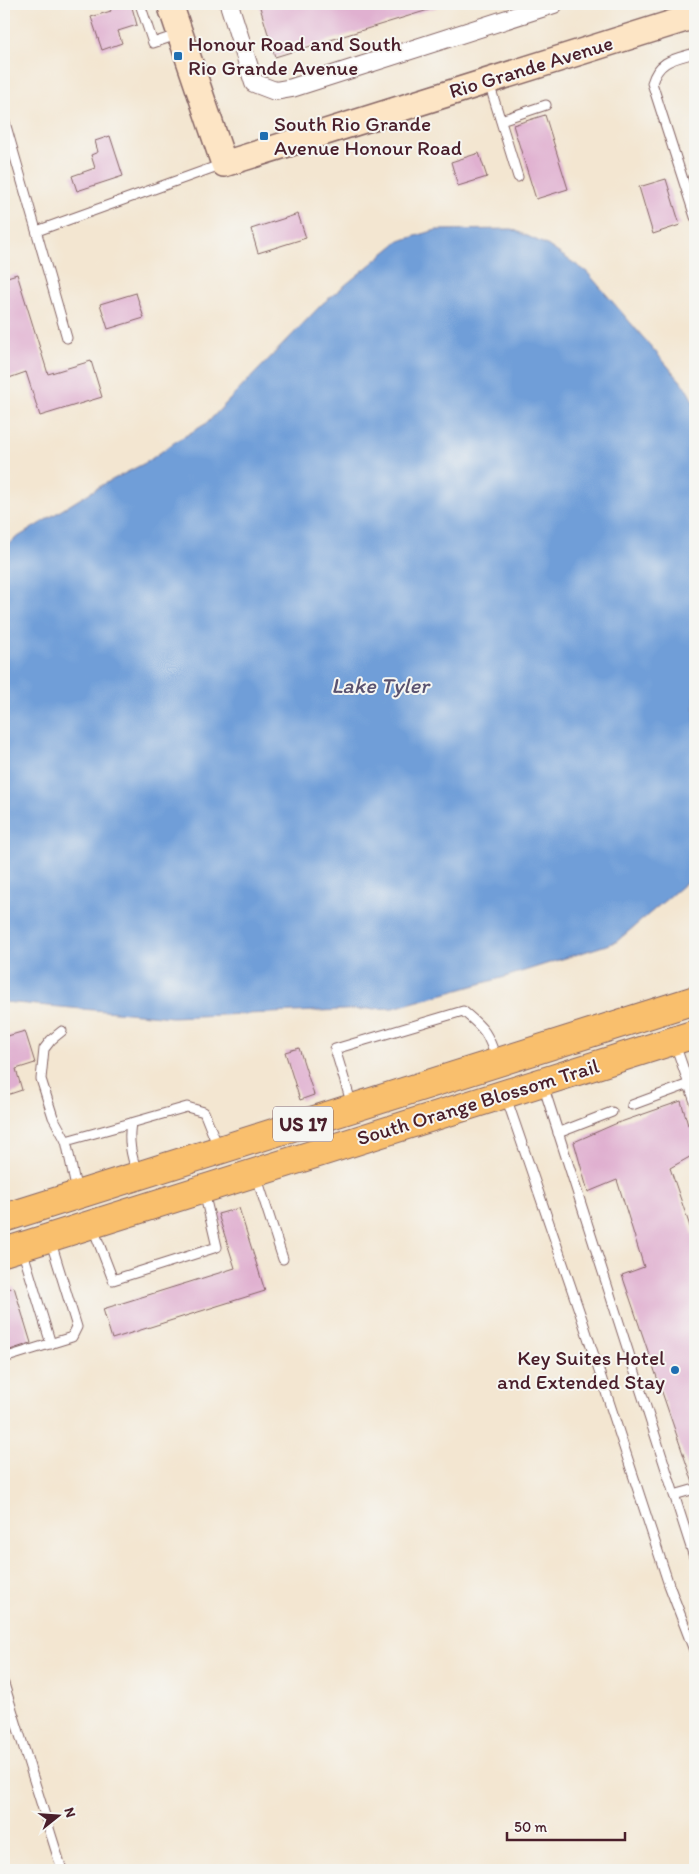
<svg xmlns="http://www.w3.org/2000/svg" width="699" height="1874" viewBox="0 0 699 1874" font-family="Itim,sans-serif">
	<rect width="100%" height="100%" fill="#f6f6f2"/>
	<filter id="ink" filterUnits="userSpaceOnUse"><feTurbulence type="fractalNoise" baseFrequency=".02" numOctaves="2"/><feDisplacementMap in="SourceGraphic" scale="10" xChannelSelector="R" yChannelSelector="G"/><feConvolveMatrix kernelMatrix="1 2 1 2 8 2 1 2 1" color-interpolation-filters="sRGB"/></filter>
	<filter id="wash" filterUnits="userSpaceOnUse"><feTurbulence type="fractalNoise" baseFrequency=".0096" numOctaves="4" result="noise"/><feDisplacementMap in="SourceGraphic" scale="20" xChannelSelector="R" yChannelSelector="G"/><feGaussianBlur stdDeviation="1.12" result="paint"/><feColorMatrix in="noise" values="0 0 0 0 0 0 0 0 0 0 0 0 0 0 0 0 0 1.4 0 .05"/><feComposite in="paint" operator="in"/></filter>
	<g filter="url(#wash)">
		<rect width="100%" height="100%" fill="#f3e6d1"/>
		<path fill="#6f9ed8" stroke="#5c5e82" d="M512,229L547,245L587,272L684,385L695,404V875L616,942L505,977L393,1008L172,1017L4,1002V548L13,540L104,484L147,462L175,442L207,423L322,304L399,241L436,230Z"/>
		<g id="blocks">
			<g fill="#e0b0d0">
				<path d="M108,4H131L137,25L118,31L122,43L102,50L91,17L111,11Z"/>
				<path d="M259,4H437L438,7L275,57Z"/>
				<path d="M545,115L568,189L536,199L513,125Z"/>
				<path d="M110,136L123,176L77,191L72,176L95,168L91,155L98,152L95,141Z"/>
				<path d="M479,153L487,177L458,186L451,162Z"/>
				<path d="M666,179L680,225L653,234L639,187Z"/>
				<path d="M298,214L306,238L258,253L251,229Z"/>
				<path d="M17,274L48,374L91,361L102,397L40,416L26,372L9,378L4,359V278Z"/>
				<path d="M136,293L144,318L108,329L100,304Z"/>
				<path d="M25,1031L35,1063L16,1069L22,1090L4,1096V1037Z"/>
				<path d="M299,1048L314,1095L300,1100L285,1052Z"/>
				<path d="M681,1101L688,1125L695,1126V1154L670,1168L695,1241V1483H693L622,1275L644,1267L617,1180L588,1192L574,1142L615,1124Z"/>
				<path d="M239,1208L265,1291L112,1339L103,1309L235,1268L218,1214Z"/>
				<path d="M14,1287L31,1343L4,1352V1290Z"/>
			</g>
		</g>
	</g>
	<g filter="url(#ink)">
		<use href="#blocks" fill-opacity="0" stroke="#856565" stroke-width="1"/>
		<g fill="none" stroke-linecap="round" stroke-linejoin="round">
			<g stroke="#856565" stroke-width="11">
				<g id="lane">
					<path d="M140,4L153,43L180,34"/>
					<path d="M675,4L679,21"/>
					<path d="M489,83L518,177"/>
					<path d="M4,119L67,338"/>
					<path d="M501,120L546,105"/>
					<path d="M695,217L652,83C659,60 674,59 695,53"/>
					<path d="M37,231L223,164"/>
					<path d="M62,1031L51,1040L44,1049L41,1079L53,1117L66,1141"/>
					<path d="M675,1044L695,1102"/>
					<path d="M543,1085L695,1560"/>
					<path d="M506,1097L583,1322L669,1585L695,1653"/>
					<path d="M352,1105L335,1049L463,1011C485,1029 488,1033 497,1061"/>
					<path d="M632,1105L689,1084"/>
					<path d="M558,1133L612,1112"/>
					<path d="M137,1172C131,1155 128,1141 131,1123L187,1107L204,1112L218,1147"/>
					<path d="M256,1175L283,1259"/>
					<path d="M77,1192L66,1141L131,1123"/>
					<path d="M93,1228L113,1280L217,1247L204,1192"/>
					<path d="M22,1249L51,1344"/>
					<path d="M4,1358L72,1337L77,1327L50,1239"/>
					<path d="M674,1495L695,1489"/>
					<path d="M4,1684L62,1870"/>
				</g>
			</g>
			<g stroke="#856565" stroke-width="20">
				<path id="street" d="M229,4L254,83L275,91L292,88L554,4"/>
			</g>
			<g stroke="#856565" stroke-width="28">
				<path id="secondary" d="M170,4L224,164L695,16"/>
			</g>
			<g stroke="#856565" stroke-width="30">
				<g id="primary">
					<path d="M4,1218L695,1000"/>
					<path d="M4,1252L695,1034"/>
				</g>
			</g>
			<use href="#lane" stroke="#fff" stroke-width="9"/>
			<use href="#street" stroke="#fff" stroke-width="18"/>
			<use href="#secondary" stroke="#fde5c5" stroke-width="25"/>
			<use href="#primary" stroke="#f9bf6d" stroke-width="28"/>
		</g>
	</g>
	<g fill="#1f6fb2" stroke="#f6f6f2" stroke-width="2">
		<rect x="173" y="51" width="10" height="10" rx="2.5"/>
		<rect x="259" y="131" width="10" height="10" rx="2.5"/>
		<circle cx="675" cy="1370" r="5"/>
	</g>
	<g text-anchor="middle" stroke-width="4" stroke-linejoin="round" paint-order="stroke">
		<rect fill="#f6f6f2" stroke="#7e6067" stroke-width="1" x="273" y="1106.5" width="60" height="35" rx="4"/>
		<g font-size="20" font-weight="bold" fill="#4a1f2b">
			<text x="303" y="1131">US 17</text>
		</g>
		<g font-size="21" fill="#4a1f2b" stroke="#f6f6f2" text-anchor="start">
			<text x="188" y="51">Honour Road and South<tspan x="188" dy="24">Rio Grande Avenue</tspan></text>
			<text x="274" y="131">South Rio Grande<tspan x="274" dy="24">Avenue Honour Road</tspan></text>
			<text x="665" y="1365" text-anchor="end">Key Suites Hotel<tspan x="665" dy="24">and Extended Stay</tspan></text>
		</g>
		<g font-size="21" fill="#4a1f2b" stroke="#f6f6f2">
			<text transform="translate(531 67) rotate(-17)" y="7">Rio Grande Avenue</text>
			<text transform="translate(478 1102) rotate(-17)" y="7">South Orange Blossom Trail</text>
		</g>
		<g font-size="22" font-style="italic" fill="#595270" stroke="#f6f6f2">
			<text x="380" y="693">Lake Tyler</text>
		</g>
	</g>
	<rect width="699" height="1874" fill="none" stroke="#f6f6f2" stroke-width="20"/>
	<g transform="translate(58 1816) rotate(73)" stroke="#f6f6f2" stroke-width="4" paint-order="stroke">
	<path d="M0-4L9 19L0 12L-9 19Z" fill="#4a1f2b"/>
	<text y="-8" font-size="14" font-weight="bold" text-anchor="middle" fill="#4a1f2b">N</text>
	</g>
	<path d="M507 1832v8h118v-8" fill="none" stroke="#4a1f2b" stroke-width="2.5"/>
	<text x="514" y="1832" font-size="15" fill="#4a1f2b" stroke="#f6f6f2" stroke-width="4" paint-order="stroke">50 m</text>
</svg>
